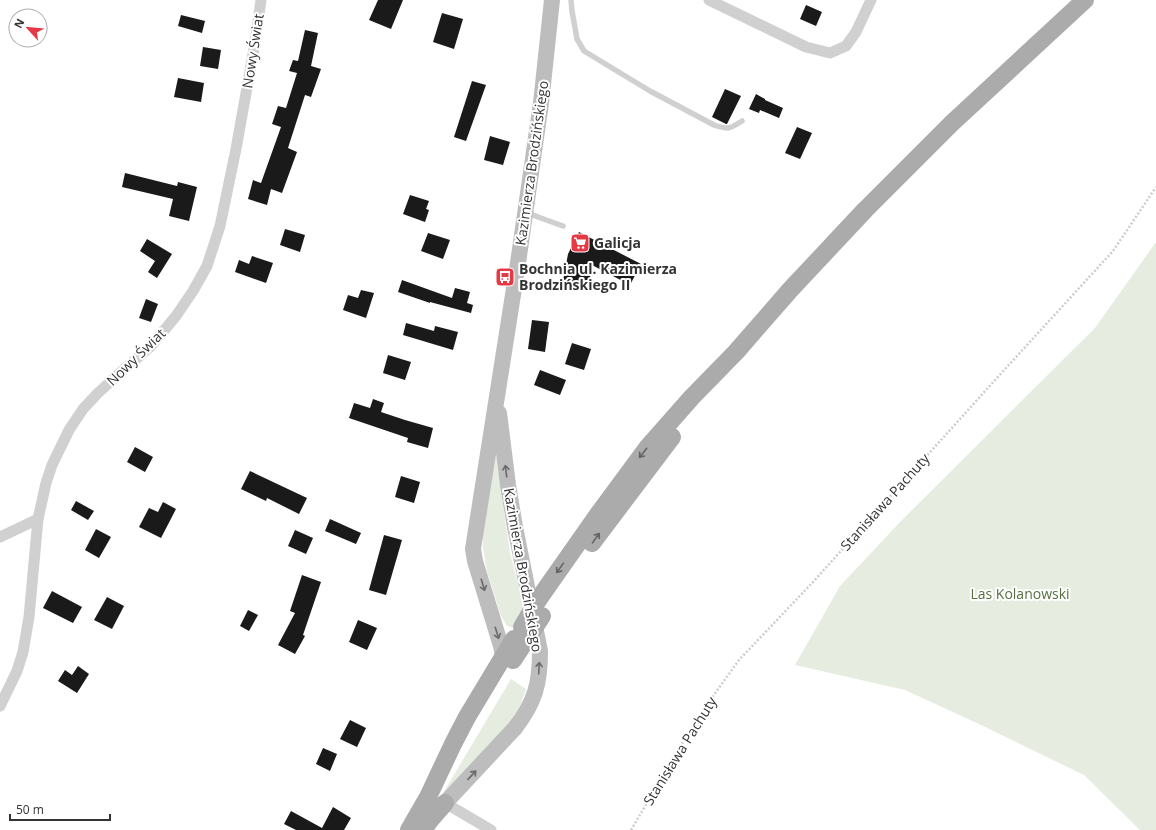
<svg xmlns="http://www.w3.org/2000/svg" width="1156" height="830" viewBox="0 0 1156 830" font-family="'Open Sans',sans-serif">
	<rect width="100%" height="100%" fill="#fff"/>
	<g fill="#e6ecdf">
		<path d="M1156,242V830H1140L1084,775L981,725L905,690L795,665L840,586L901,521L1095,328Z"/>
		<path d="M495,449L510,553L524,608L513,628L507,626L500,614L487,571L483,548V521Z"/>
		<path d="M511,679L526,689L520,706L509,723L433,810Z"/>
	</g>
	<g fill="#1a1a1a">
		<path d="M378,0H403L391,29L369,20Z"/>
		<path d="M806,5L822,12L816,26L800,19Z"/>
		<path d="M442,13L463,19L454,49L433,42Z"/>
		<path d="M181,15L205,21L202,33L178,26Z"/>
		<path d="M305,30L318,33L311,66L321,69L311,97L305,95L288,148L297,152L282,193L271,189L267,205L248,199L253,180L261,183L281,127L272,124L278,106L286,108L297,73L289,71L293,60L298,61Z"/>
		<path d="M203,47L221,50L218,69L200,66Z"/>
		<path d="M178,78L204,83L201,102L174,97Z"/>
		<path d="M472,81L486,85L466,141L454,137Z"/>
		<path d="M725,89L741,96L727,124H726L712,117Z"/>
		<path d="M756,94L765,99V100L783,108L779,118L760,110L759,113L749,109Z"/>
		<path d="M797,127L812,133L800,159L785,153Z"/>
		<path d="M490,136L510,142L503,165L484,160Z"/>
		<path d="M125,173L177,186L178,182L197,187L189,221L169,216L173,199L122,187Z"/>
		<path d="M410,195L429,201L426,209L429,210L425,222L403,214Z"/>
		<path d="M285,229L305,235L300,252L280,245Z"/>
		<path d="M579,232L641,264L630,285L592,265L589,285L563,281L568,254Z"/>
		<path d="M428,233L450,240L443,259L421,251Z"/>
		<path d="M147,239L172,254L157,278L148,272L155,261L140,251Z"/>
		<path d="M252,256L273,263L266,283L235,272L239,260L249,264Z"/>
		<path d="M402,280L452,298L455,288L470,292L467,303L473,305L471,313L430,302V303L398,292Z"/>
		<path d="M361,290L374,293L366,318L343,310L348,295L358,298Z"/>
		<path d="M146,299L158,304L151,322L139,318Z"/>
		<path d="M532,320L549,322L545,352L528,349Z"/>
		<path d="M406,323L434,331L435,326L458,332L453,350L403,335Z"/>
		<path d="M572,343L591,349L584,370L565,364Z"/>
		<path d="M388,355L411,362L405,380L383,373Z"/>
		<path d="M540,370L566,380L560,395L534,385Z"/>
		<path d="M373,399L384,403L381,412L405,420L433,428L428,448L407,442L408,438L349,418L354,403L370,408Z"/>
		<path d="M135,447L153,457L145,472L127,462Z"/>
		<path d="M250,471L307,498L299,514L267,498L266,501L241,489Z"/>
		<path d="M401,476L420,482L414,503L395,497Z"/>
		<path d="M76,501L94,511L88,520L71,510Z"/>
		<path d="M163,502L176,509L161,538L139,527L149,508L158,512Z"/>
		<path d="M330,519L361,533L356,544L325,531Z"/>
		<path d="M96,529L111,537L99,558L85,550Z"/>
		<path d="M295,530L313,538L306,554L288,546Z"/>
		<path d="M384,535L402,540L386,595L369,590Z"/>
		<path d="M302,575L321,582L303,635L305,636L295,654L278,645L295,613L290,611Z"/>
		<path d="M52,591L82,607L73,623L43,608Z"/>
		<path d="M107,597L124,606L112,629L94,620Z"/>
		<path d="M248,610L258,615L249,631L240,626Z"/>
		<path d="M358,620L377,628L367,650L349,642Z"/>
		<path d="M78,666L89,674L77,693L58,681L65,670L72,675Z"/>
		<path d="M350,720L366,728L357,747L340,739Z"/>
		<path d="M323,748L337,754L330,771L316,764Z"/>
		<path d="M333,807L351,818L344,830H296L284,824L291,811L322,828Z"/>
	</g>
	<g fill="none" stroke-linecap="round" stroke-linejoin="round">
		<path stroke="#cdcdcd" stroke-width="2.5" stroke-dasharray="2 2" stroke-linecap="butt" d="M631,830L698,717L739,660L813,582L996,379L1113,251L1156,187"/>
		<g stroke="#d0d0d0" stroke-width="5.5">
			<path d="M571,0L572,11L577,39L584,51L650,91L714,125C729,130 729,129 742,121"/>
			<path d="M527,213L563,226"/>
		</g>
		<g stroke="#d0d0d0" stroke-width="11">
			<path d="M709,0L806,47L830,53L846,46L856,32L871,0"/>
			<path d="M0,537L38,519"/>
			<path d="M0,706L17,671L23,652L29,617L38,519L46,483L52,465L69,430L83,409L98,393L122,371L151,346L176,316L193,291L207,266L220,226L236,149L255,43L261,0"/>
			<path d="M445,803L491,830"/>
		</g>
		<g stroke="#bdbdbd" stroke-width="16">
			<path d="M503,656L501,646L475,561L473,549L518,263L541,103L552,0"/>
			<path d="M445,803L515,728C535,702 540,684 540,651L515,527L508,485L499,413"/>
		</g>
		<g stroke="#ababab" stroke-width="18">
			<path d="M592,543L672,437"/>
			<path d="M538,600L599,513L647,448L692,397L736,352L790,290L865,210L952,123L1085,0"/>
			<path d="M409,830L428,797L453,744L467,717L514,639"/>
			<path d="M423,830L431,819L445,803"/>
		</g>
		<g stroke="#ababab" stroke-width="18">
			<path d="M522,627L538,600"/>
			<path d="M513,660L542,616"/>
		</g>
	</g>
	<defs><path id="oneway-shaft" d="M-6 0H5M1.5-3L5.5 0L1.5 3" fill="none" stroke-width="1.6" stroke-linecap="round" stroke-linejoin="round"/></defs>
	<g stroke="#636363">
		<use href="#oneway-shaft" transform="translate(643 453) rotate(128)"/>
		<use href="#oneway-shaft" transform="translate(596 538) rotate(-54)"/>
		<use href="#oneway-shaft" transform="translate(560 568) rotate(125)"/>
	</g>
	<g stroke="#6a6a6a">
		<use href="#oneway-shaft" transform="translate(506 471) rotate(-97)"/>
		<use href="#oneway-shaft" transform="translate(483 585) rotate(73)"/>
		<use href="#oneway-shaft" transform="translate(497 633) rotate(73)"/>
		<use href="#oneway-shaft" transform="translate(539 668) rotate(-87)"/>
		<use href="#oneway-shaft" transform="translate(472 775) rotate(-47)"/>
	</g>
	<defs>
		<g id="supermarket-square" transform="scale(1)"><rect x="-9" y="-9" width="18" height="18" rx="4" fill="#e63946" stroke="#fff"/><path d="M-6-5.5h2.5l.6 2H6L4.5 2H-2.5L-4.4-4H-6ZM-1.5 3.2a1.3 1.3 0 1 0 .1 0ZM3 3.2a1.3 1.3 0 1 0 .1 0Z" fill="#fff"/></g>
		<g id="bus-square" transform="scale(1)"><rect x="-9" y="-9" width="18" height="18" rx="4" fill="#e63946" stroke="#fff"/><path d="M-5-6H5V4H4V6H2V4H-2V6H-4V4H-5ZM-3.5-4V0h7V-4ZM-3.5 1.2v1.5H-2V1.2ZM2 1.2v1.5H3.5V1.2Z" fill="#fff"/></g>
	</defs>
	<g fill-rule="evenodd">
		<use href="#supermarket-square" x="580" y="243"/>
		<use href="#bus-square" x="505" y="277"/>
	</g>
	<g text-anchor="middle" stroke-width="4" stroke-linejoin="round" paint-order="stroke">
		<g font-size="14" fill="#333" stroke="#fff">
			<text transform="translate(253 51) rotate(-81)" y="5">Nowy Świat</text>
			<text transform="translate(532 163) rotate(-82)" y="5">Kazimierza Brodzińskiego</text>
			<text transform="translate(136 357) rotate(-44)" y="5">Nowy Świat</text>
			<text transform="translate(885 502) rotate(-48)" y="5">Stanisława Pachuty</text>
			<text transform="translate(523 570) rotate(80)" y="5">Kazimierza Brodzińskiego</text>
			<text transform="translate(680 751) rotate(-58)" y="5">Stanisława Pachuty</text>
		</g>
		<g font-size="14" font-weight="bold" fill="#333" stroke="#fff" text-anchor="start">
			<text x="594" y="248">Galicja</text>
			<text x="519" y="274">Bochnia ul. Kazimierza<tspan x="519" dy="16">Brodzińskiego II</tspan></text>
		</g>
		<g font-size="14" fill="#56703f" stroke="#fff">
			<text x="1020" y="599">Las Kolanowski</text>
		</g>
	</g>
	<g transform="translate(28 28) rotate(297)"><circle r="19" fill="#ffffff" stroke="#adadad"/>
	<path d="M0-3L7 15L0 10L-7 15Z" fill="#e63946"/>
	<text y="-6" font-size="11" font-weight="bold" text-anchor="middle" fill="#333333">N</text>
	</g>
	<path d="M10 814v6h100v-6" fill="none" stroke="#333333" stroke-width="2"/>
	<text x="16" y="814" font-size="12" fill="#333333" stroke="#ffffff" stroke-width="3" paint-order="stroke">50 m</text>
</svg>
